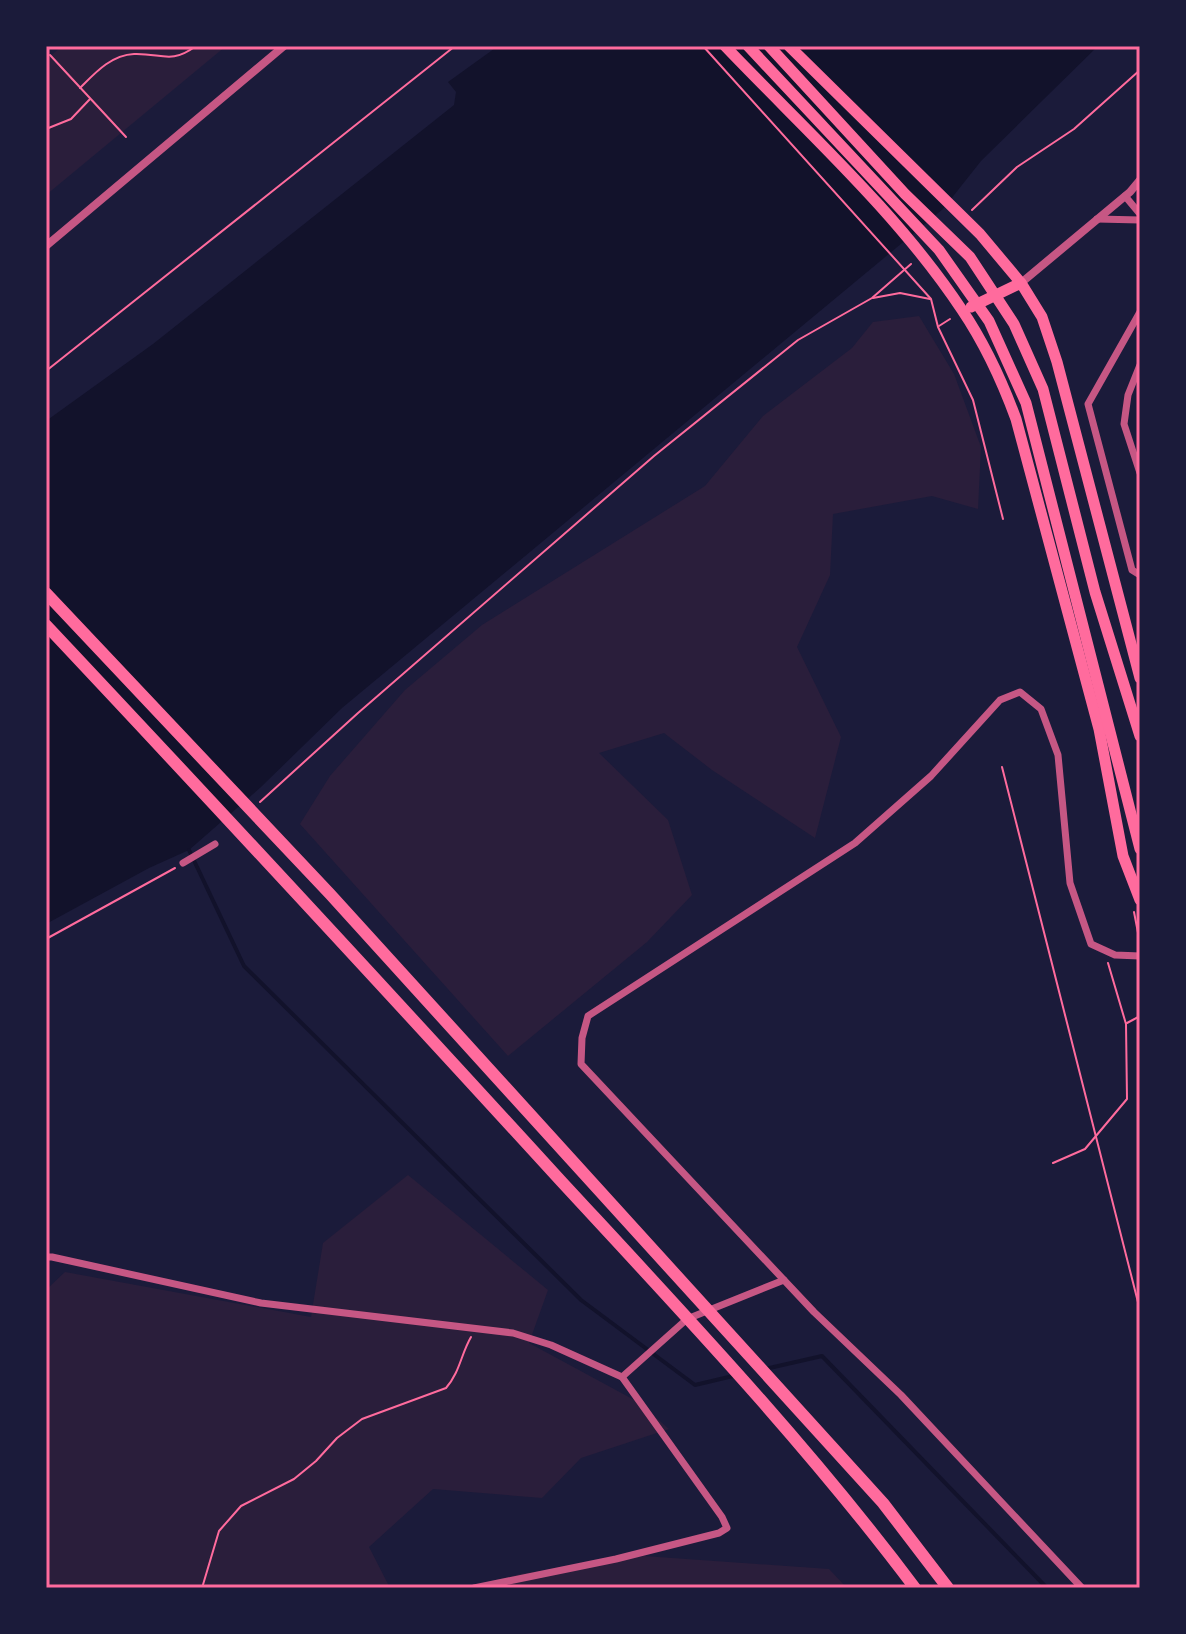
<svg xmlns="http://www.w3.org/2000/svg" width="1186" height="1634" viewBox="0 0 1186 1634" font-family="'Zilla Slab',serif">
	<rect width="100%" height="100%" fill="#1b1b3a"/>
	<g fill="#2a1e3b">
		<path d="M62,46H226L46,195V60Z"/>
		<path d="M919,316L954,374L981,447L978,509L932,496L833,514L830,575L797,647L841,737L815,838L712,770L664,733L599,753L668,820L692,895L647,942L508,1056L300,824L330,776L405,690L482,625L705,486L763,416L852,348L873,322Z"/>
		<path d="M408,1175L548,1290L529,1343L638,1402L669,1429L581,1458L542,1498L433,1489L369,1547L390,1588H46V1290L65,1272L311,1317L323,1243Z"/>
		<path d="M644,1556L829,1569L847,1588H462L520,1574Z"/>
	</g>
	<path fill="#12122b" d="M498,46H1098L981,161L943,209L342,708L261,787L189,850L149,868L46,924V421L153,344L454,105L456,92L448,82Z"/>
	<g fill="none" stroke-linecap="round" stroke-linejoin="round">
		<g stroke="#12122b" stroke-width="4">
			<path d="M189,850L244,966L581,1300L695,1385L733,1376"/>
			<path d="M765,1369L822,1356L1047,1588"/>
		</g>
		<g stroke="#ff6b9d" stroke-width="2">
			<path d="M703,46L931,299L938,327L973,400L1003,519"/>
			<path d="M50,55L126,137"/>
			<path d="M80,88C95,73 111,55 134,54C162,53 170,65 196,46"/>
			<path d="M46,129L71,119L90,99"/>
			<path d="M972,210L1017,167L1074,129L1140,70"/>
			<path d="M873,298L900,293L930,299"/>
			<path d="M939,326L950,319"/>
			<path d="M46,371L455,46"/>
			<path d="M1002,767L1140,1310"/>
			<path d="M260,802L358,713L654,456L798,340L872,298L911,264"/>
			<path d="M1134,912L1140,943"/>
			<path d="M46,939L175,868"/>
			<path d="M1127,1023L1140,1016"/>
			<path d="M1053,1163L1085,1149L1127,1099L1126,1024L1108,963"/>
			<path d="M202,1588L219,1531L241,1506L294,1479L316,1461L337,1438L362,1419L446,1388C460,1372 461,1354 471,1337"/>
		</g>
		<g stroke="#c65784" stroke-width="7">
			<path d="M46,47L47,46"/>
			<path d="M1125,196L1140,214"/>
			<path d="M1097,219L1140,220"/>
			<path d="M1140,312L1088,404L1132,570L1140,575"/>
			<path d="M1140,365L1128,395L1124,424L1140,473"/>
			<path d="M183,863L215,844"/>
			<path d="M46,1257H52L261,1303L513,1333L551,1345L622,1377L722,1517L727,1528L719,1533L616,1559L474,1588"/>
			<path d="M622,1377L687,1319L784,1280"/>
			<path d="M1082,1588L901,1395L814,1312L581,1064L582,1038L588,1016L855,843L931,776L1000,700L1020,692L1041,709L1058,755L1070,883L1091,944L1115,955L1140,956"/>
		</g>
		<g stroke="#c65784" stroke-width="8">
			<path d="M46,246L284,46"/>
			<path d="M1021,283L1130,192L1140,180"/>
		</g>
		<g stroke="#ff6b9d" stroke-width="11">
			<path d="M725,46C806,131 897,212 962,310C985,344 1002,381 1016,419L1099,729L1123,856L1140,900"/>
			<path d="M748,46L939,250L989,321L1026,403L1140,849"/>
			<path d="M769,46L905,194L970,257L1014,324L1043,389L1095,592L1140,736"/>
			<path d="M789,46L980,234L1021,283L1042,317L1057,362L1140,678"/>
			<path d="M971,307L1021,283"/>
		</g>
		<g stroke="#ff6b9d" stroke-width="12">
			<path d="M46,593L330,894L883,1503L948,1588"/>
			<path d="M46,625C219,809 390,994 560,1180C682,1312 807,1444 915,1588"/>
		</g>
	</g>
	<rect width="1186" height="1634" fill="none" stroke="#1b1b3a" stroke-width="96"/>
	<rect x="48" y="48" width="1090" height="1538" fill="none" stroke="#ff6b9d" stroke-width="3"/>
</svg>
